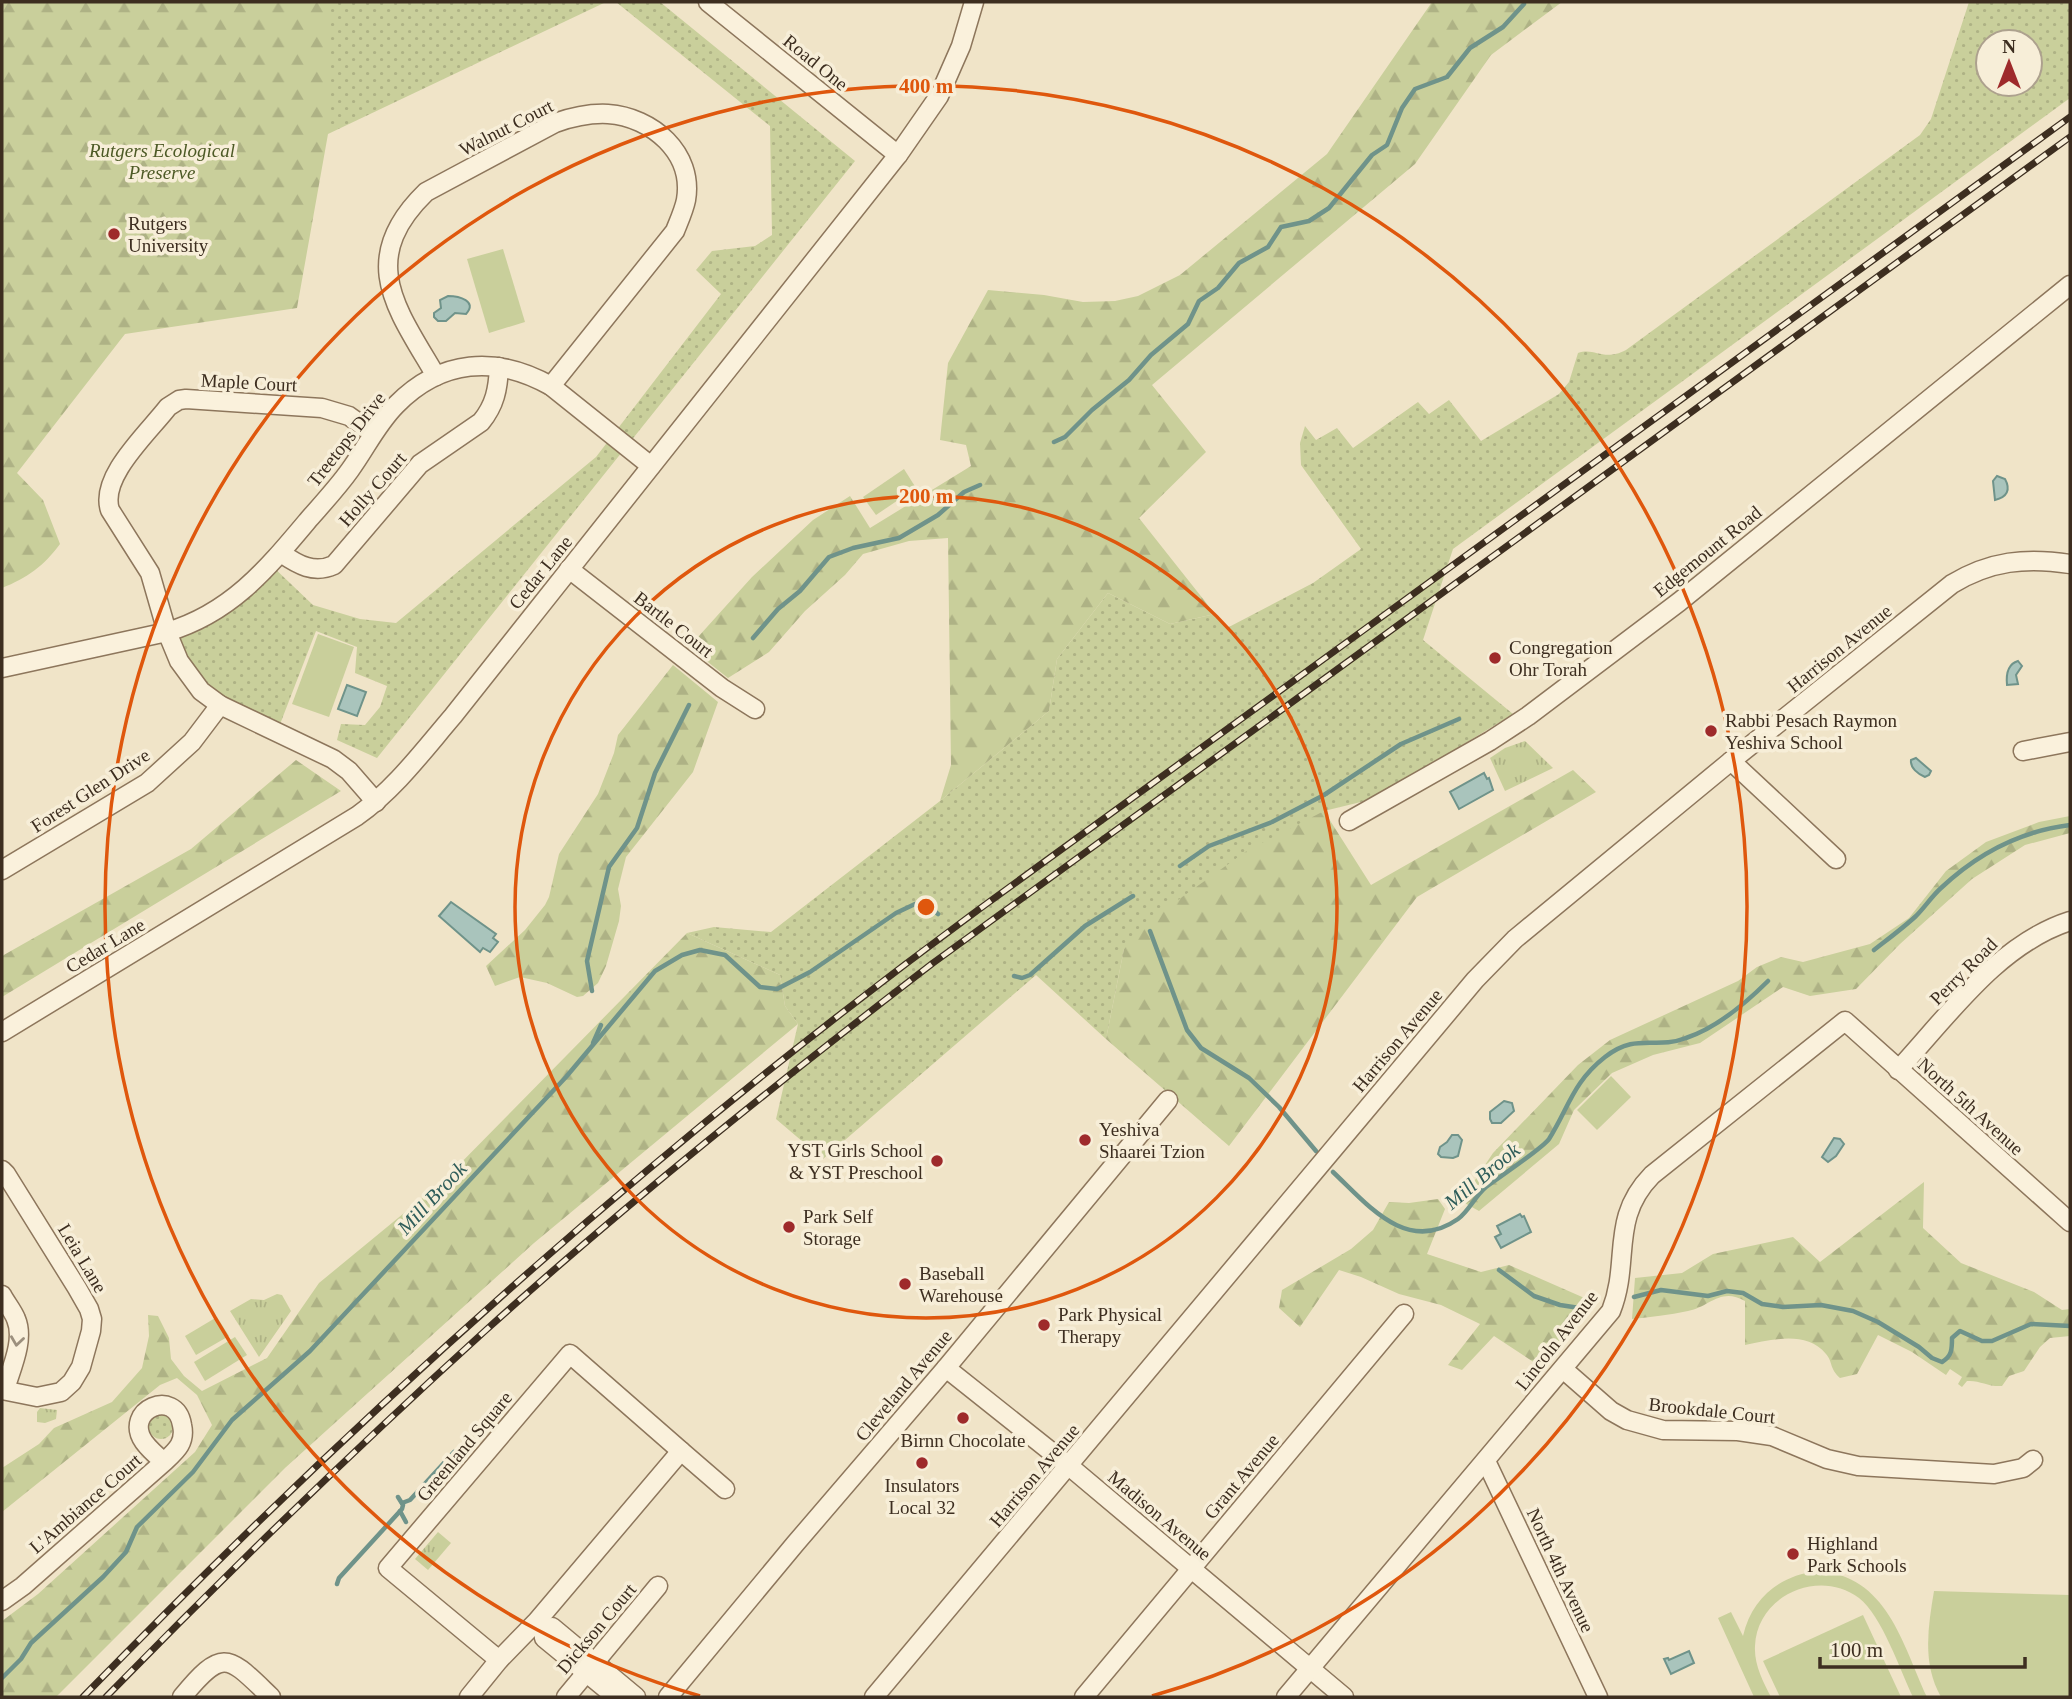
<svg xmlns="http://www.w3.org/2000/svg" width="2072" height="1699" viewBox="0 0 2072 1699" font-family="'Times New Roman',serif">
	<defs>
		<pattern id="grass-dots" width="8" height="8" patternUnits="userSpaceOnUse" patternTransform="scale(1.75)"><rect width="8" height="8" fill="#c9cf9b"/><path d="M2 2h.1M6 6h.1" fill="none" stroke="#aeb285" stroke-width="1.8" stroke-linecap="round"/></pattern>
		<pattern id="forest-firs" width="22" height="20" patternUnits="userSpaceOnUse" patternTransform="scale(1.75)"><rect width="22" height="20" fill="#c9cf9b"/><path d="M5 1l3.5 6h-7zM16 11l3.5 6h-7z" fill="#aeb285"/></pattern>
		<pattern id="park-tufts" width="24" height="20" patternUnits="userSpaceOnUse" patternTransform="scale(1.75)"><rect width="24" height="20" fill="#c9cf9b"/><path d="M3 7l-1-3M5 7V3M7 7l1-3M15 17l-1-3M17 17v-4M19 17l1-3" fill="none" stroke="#aeb285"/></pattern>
	</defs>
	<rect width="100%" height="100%" fill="#f0e4c8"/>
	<g fill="url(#grass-dots)" fill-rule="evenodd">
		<path d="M328,2H606L328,134Z"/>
		<path d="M616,2H660L855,161L377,758L337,740L341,724L365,725L380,707L387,686L355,673L357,647L316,631L277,732L220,705L167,632L270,564L313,605L360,619L396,623L596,457L721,294L696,270L712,251L755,246L772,235L770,126Z"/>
		<path d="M1969,2H2070V98L1453,549L1423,640L1513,714L1428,766L1365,801L1324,811L1124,949L1106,1039L1036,975L823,1159L776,1119L798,1024L785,1006L780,975L687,933L714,927L771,932L940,801L1049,711L1057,659L1108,593L1170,624L1215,614L1227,628L1313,583L1361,549L1301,465L1300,443L1305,426L1316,440L1337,428L1353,448L1418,402L1429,414L1449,400L1481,441L1559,394L1569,382L1578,353C1595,347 1603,362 1626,350L1920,135L1931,119ZM1988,42H2030V84H1988Z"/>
		<circle cx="161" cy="1427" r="12"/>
	</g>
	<g fill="url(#forest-firs)">
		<path d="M2,2H328V134L297,308L125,334L17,473L43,500L60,544C44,566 27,578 2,588Z"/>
		<path d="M1432,2H1562L1491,55L1415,164L1152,385L1206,452L1139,518L1215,614L1170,624L1108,593L1057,659L1049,711L940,801L951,765L948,538L909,541L863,554L845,575L805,611L769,652L728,678L689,647L752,577L813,520L850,496L870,528L971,466L966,445L940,440L948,363L988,290L1044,295L1083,302L1115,301L1138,296L1180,275L1327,154Z"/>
		<path d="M673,665L718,702L693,772L626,857L618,889L621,906L619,921L606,966L598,983L583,996L577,997L547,983L520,977L495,986L486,966L525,930L545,905L549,897L559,854L598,794L614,753L618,735Z"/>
		<path d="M296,760L341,791L2,997V956L191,849Z"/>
		<path d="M1573,770L1596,792L1417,897L1229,1146L1106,1039L1124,949L1140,927L1248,850L1324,811L1371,885Z"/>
		<path d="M2070,816V833L2025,845L1972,879L1900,944L1856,989L1810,996L1783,987L1700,1043L1653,1055L1612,1073L1574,1110L1559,1144L1479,1211L1461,1201L1493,1153L1578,1065L1610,1040L1738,981L1757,967L1781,957L1803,962L1870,944L1909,918L1946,871L1986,842L2039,822Z"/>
		<path d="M687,933L780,975L785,1006L798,1024L534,1243L285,1468L56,1697H2V1621L38,1594L195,1452L212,1425L197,1395L177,1378L160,1385L2,1512V1468L39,1444L54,1428L112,1402L142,1368L149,1336L148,1315L158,1316L169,1338L171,1359L184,1376L202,1391L267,1358L319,1283L443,1181Z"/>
		<path d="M1924,1182L1923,1228L1961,1263L2034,1292L2062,1310L2070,1309V1336L2050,1338L2040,1347L2024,1371L2009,1376L2002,1386C1988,1387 1980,1380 1967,1381L1962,1387L1958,1384L1962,1377L1950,1369L1946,1375L1912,1352L1878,1335L1857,1374L1840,1378C1829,1368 1833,1362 1826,1354C1806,1330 1771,1340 1745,1345V1301C1720,1287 1710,1307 1688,1311C1669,1315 1651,1317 1632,1319L1635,1278L1682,1273L1713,1254L1793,1237L1820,1262Z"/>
		<path d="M1438,1199L1445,1209L1427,1254L1481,1272L1509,1265L1589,1300L1544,1369L1494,1336L1462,1370L1448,1365L1480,1324L1441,1305L1399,1294L1361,1277L1339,1270L1300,1327L1279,1308L1282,1290L1351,1249L1373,1230L1389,1202L1409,1203Z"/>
	</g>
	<g fill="url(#park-tufts)">
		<path d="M1525,741L1553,768L1505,791L1490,758L1505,748Z"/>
		<path d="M277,1294L282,1295L291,1311L259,1357L230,1311L251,1299L264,1300Z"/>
		<path d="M40,1408L57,1410L56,1419L45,1423L37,1422V1412Z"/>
		<path d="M438,1532L451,1543L428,1570L415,1559Z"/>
	</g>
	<g fill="#c9cf9b">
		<path d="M503,249L525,322L489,333L467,259Z"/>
		<path d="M904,469L916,488L876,515L863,497Z"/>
		<path d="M318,634L354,647L329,717L292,704Z"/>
		<path d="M1611,1076L1631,1097L1597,1130L1577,1110Z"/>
		<path d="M217,1317L229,1336L196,1355L185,1336Z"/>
		<path d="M235,1337L247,1355L205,1381L194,1362Z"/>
		<path d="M1817,1571C1887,1575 1902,1643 1927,1697H1913C1900,1670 1882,1616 1859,1598C1819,1568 1757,1595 1755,1646C1754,1665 1763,1681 1771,1697H1754L1718,1618L1731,1612L1743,1636C1752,1598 1779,1576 1817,1571Z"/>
		<path d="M1934,1591L2070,1595V1697H1941C1922,1664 1928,1627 1934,1591Z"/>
		<path d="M1863,1615L1901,1697H1780L1763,1661Z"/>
	</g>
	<g fill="#a9c4bc" stroke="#6f938a" stroke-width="2">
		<path d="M448,296C459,296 478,301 466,314L455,313L446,321H438L434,317V313L441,308L440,300Z"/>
		<path d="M1997,476L2005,479C2011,490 2007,497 1995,500L1993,481Z"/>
		<path d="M2018,661L2022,666L2016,675L2018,684L2007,685C2006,675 2008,664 2018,661Z"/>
		<path d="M347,685L366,692L357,716L338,709Z"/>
		<path d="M1916,758L1931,771L1929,775L1925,777C1918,774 1910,768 1911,760Z"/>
		<path d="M1484,773L1487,779L1489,778L1493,790L1459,809L1450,792Z"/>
		<path d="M451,902L496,934L493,938L498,942L490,952L483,948L480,952L439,916Z"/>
		<path d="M1504,1101L1512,1103L1514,1111L1501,1123H1492L1490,1119V1112Z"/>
		<path d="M1452,1135H1458L1462,1140L1458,1156L1453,1158L1441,1157L1438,1154L1440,1147L1447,1142Z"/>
		<path d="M1834,1138L1840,1139L1844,1144L1836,1156L1828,1162L1822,1157Z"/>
		<path d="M1520,1214L1522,1217L1524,1216L1531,1232L1501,1248L1495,1237L1501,1234L1497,1226Z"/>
		<path d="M1689,1651L1694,1663L1671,1674L1664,1659L1668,1658L1669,1660Z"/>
	</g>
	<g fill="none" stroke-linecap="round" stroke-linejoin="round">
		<g stroke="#6f938a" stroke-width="4.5">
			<path d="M1054,442L1065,437L1092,410L1129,380L1151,355L1188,324L1199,301L1218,288L1239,263L1268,247L1281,227L1309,221L1329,208L1372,155L1387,145L1402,108L1415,89L1447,77L1470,48L1503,27L1524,4"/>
			<path d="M753,638L778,609L800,591L829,557L853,548L899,538L938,515L964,492L980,485"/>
			<path d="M1180,866L1209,846L1272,822L1324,795L1401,744L1459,719"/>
			<path d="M1150,931L1187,1030L1201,1048L1249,1078L1279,1107L1316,1151"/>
			<path d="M1874,950C1888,939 1903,928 1916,916C1925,907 1932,896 1941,888C1977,854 2021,831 2070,825"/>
			<path d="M1014,976L1022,978L1030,975L1085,926L1133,896"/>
			<path d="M592,991L587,961L609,867L637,828L655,773L689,705"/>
			<path d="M593,1043L601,1025"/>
			<path d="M1333,1172C1368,1205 1407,1255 1458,1219C1469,1211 1475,1196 1486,1187C1498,1178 1543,1148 1549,1139C1569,1107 1573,1082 1605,1057C1637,1032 1655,1050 1686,1038C1716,1028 1746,1003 1768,981"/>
			<path d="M1499,1270L1534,1296L1560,1305L1586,1309"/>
			<path d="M1634,1297L1661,1290L1708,1296L1727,1291L1743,1293L1762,1304L1783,1307L1821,1305L1853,1311L1878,1322L1919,1347L1932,1358L1942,1362C1952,1356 1952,1349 1952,1338L1960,1331L1982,1341H1992L2031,1324L2070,1326"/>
			<path d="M402,1503L410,1500L454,1452"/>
			<path d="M400,1511L406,1522"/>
			<path d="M337,1584L339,1578L402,1509L403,1505L398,1497"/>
			<path d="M2,1678L21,1659L31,1643L103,1577L126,1552L137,1527L193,1472L232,1420L310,1351L566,1077L655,971L682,955L700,950L725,955L760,987L777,989L810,972L896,913L915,904L927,905L938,914"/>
		</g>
		<g stroke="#8d765c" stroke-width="21">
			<g id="minor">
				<path d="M708,2L898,155"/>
				<path d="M436,376C397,309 356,260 426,192L555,123C572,117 589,113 608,114C652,117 694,153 686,200C684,210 679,221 675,231L551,386"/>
				<path d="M373,433L349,416L322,408L186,399L179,400L168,407C148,433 99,477 110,510L150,573L167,632C231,613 267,569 309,519C323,503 338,487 350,470C366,448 377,424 396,405C441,359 496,355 551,386L651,466"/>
				<path d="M281,553C298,565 314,574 334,565L420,464L481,422C495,405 498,389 499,367"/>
				<path d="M569,569L722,688L755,709"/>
				<path d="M2,668L167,632L179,661L201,691L220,705L333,759L349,771L376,802"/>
				<path d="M2023,751L2070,742"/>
				<path d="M1731,761L1836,859"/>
				<path d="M1349,821L1490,741L1528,716L1679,602L2070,285"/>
				<path d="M2,870L147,783L192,742L220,705"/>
				<path d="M2,1032L357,816C395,789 423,751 453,716L898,155L939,96L961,46L974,2"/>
				<path d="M1898,1070C1948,1016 1998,944 2070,921"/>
				<path d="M2,1170L6,1174L77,1288L89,1309L92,1319L91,1331L81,1367L72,1382L61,1392L37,1397L2,1390"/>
				<path d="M2,1295C6,1303 13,1311 16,1319C25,1340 11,1369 5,1389"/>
				<path d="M946,1368L1069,1466L1344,1697"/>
				<path d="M1563,1369L1611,1411L1627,1420L1663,1430L1738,1431L1772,1436L1827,1459L1858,1466L1994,1474L2023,1468L2033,1460"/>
				<path d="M1486,1461L1598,1697"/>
				<path d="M2,1601L23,1586L164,1462C176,1451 186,1443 182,1425C176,1387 122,1410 144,1442C149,1449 157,1456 164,1462"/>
				<path d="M499,1660L388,1568L570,1354L681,1451"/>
				<path d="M182,1697C224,1646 228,1656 271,1697"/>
				<path d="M469,1697L499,1660L537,1621L681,1451L725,1489"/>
				<path d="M566,1697L658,1586"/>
				<path d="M616,1697L544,1638L543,1630L552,1627L636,1697"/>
				<path d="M668,1697L795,1544L946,1368L1168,1100"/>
				<path d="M874,1697L1475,980L1515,939L1731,761L1952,584C1990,561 2026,557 2070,564"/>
				<path d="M1084,1697L1404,1314"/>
				<path d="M1286,1697L1611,1311C1631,1261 1609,1219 1652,1175L1845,1021L2070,1222"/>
			</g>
		</g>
		<use href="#minor" stroke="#faf1dc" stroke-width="18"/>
		<g stroke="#3d2e20" stroke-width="7">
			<g id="rail">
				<path d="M83,1697C360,1412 657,1146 978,910L2070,117"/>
				<path d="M106,1697C229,1571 356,1448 486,1330C629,1201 781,1080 933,963L2070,137"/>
			</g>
		</g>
		<use href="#rail" stroke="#f7eed8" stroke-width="4.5" stroke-dasharray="13" stroke-linecap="butt"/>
	</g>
	<defs><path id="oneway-chevron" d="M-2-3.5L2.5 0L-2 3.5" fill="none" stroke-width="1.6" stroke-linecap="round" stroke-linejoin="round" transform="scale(1.75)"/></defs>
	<use stroke="#9c907e" href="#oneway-chevron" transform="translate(17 1341) rotate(98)"/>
	<g fill="none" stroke="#df570d" stroke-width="3.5">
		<circle cx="926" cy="907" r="411"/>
		<path d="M700 1696A821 821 0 1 1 1152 1696"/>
	</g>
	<g fill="#9e2a2b" stroke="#f7eed8" stroke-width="2.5">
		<circle cx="114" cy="234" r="7"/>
		<circle cx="1495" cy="658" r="7"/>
		<circle cx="1711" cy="731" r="7"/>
		<circle cx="1085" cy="1140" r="7"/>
		<circle cx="937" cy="1161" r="7"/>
		<circle cx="789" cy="1227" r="7"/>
		<circle cx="905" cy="1284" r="7"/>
		<circle cx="1044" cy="1325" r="7"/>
		<circle cx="963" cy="1418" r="7"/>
		<circle cx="922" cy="1463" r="7"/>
		<circle cx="1793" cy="1554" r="7"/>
	</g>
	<g text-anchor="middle" stroke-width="7" stroke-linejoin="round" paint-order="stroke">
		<g font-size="19" fill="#3d2e20" stroke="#f7eed8">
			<text transform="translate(816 62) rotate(39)" y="7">Road One</text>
			<text transform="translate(506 127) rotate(-27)" y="7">Walnut Court</text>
			<text transform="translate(249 382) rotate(3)" y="7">Maple Court</text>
			<text transform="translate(346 439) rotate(-52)" y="7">Treetops Drive</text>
			<text transform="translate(372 489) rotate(-49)" y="7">Holly Court</text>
			<text transform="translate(1707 551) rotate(-39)" y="7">Edgemount Road</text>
			<text transform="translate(540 572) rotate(-51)" y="7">Cedar Lane</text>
			<text transform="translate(674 624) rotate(38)" y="7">Bartle Court</text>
			<text transform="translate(1839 648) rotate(-39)" y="7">Harrison Avenue</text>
			<text transform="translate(90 790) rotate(-33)" y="7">Forest Glen Drive</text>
			<text transform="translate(105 945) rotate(-31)" y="7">Cedar Lane</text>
			<text transform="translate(1963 971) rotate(-45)" y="7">Perry Road</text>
			<text transform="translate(1397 1040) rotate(-50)" y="7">Harrison Avenue</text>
			<text transform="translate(1971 1106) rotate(42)" y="7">North 5th Avenue</text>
			<text transform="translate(83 1258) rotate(59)" y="7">Leia Lane</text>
			<text transform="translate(1556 1340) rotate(-52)" y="7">Lincoln Avenue</text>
			<text transform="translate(903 1385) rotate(-50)" y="7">Cleveland Avenue</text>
			<text transform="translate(1712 1410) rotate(6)" y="7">Brookdale Court</text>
			<text transform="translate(464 1446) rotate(-50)" y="7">Greenland Square</text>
			<text transform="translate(1034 1475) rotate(-50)" y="7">Harrison Avenue</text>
			<text transform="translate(1241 1476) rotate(-50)" y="7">Grant Avenue</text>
			<text transform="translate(85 1503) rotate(-41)" y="7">L'Ambiance Court</text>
			<text transform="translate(1160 1515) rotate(40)" y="7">Madison Avenue</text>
			<text transform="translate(1561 1570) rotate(65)" y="7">North 4th Avenue</text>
			<text transform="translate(596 1628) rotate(-50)" y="7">Dickson Court</text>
		</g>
		<g font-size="19" font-style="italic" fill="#4d5a26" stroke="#f7eed8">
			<text x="162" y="157">Rutgers Ecological<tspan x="162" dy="22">Preserve</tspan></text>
		</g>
		<g font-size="19" fill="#3d2e20" stroke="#f7eed8" text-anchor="start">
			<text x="128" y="230">Rutgers<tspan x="128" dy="22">University</tspan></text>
			<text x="1509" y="654">Congregation<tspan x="1509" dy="22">Ohr Torah</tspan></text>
			<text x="1725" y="727">Rabbi Pesach Raymon<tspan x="1725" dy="22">Yeshiva School</tspan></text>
			<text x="1099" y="1136">Yeshiva<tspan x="1099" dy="22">Shaarei Tzion</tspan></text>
			<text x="923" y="1157" text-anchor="end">YST Girls School<tspan x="923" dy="22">&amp; YST Preschool</tspan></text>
			<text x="803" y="1223">Park Self<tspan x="803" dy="22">Storage</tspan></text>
			<text x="919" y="1280">Baseball<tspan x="919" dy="22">Warehouse</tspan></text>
			<text x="1058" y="1321">Park Physical<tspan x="1058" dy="22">Therapy</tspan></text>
			<text x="963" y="1447" text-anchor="middle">Birnn Chocolate</text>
			<text x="922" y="1492" text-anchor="middle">Insulators<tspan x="922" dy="22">Local 32</tspan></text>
			<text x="1807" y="1550">Highland<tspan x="1807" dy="22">Park Schools</tspan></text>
		</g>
		<g font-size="21" font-style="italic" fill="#2f5d5a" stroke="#f7eed8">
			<text transform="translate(1482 1176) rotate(-40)" y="7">Mill Brook</text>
			<text transform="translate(432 1198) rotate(-47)" y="7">Mill Brook</text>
		</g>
	</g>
	<circle cx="926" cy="907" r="10" fill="#df570d" stroke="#f7eed8" stroke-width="3.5"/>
	<g font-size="21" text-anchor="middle" font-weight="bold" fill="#df570d" stroke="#f7eed8" stroke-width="7" stroke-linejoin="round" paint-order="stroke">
		<text x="926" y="93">400 m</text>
		<text x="926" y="503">200 m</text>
	</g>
	<rect width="2072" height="1699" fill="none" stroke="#3d2e20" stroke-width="7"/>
	<g transform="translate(2009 63)"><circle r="33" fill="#f7eed8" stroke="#ada18e" stroke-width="2"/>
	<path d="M0-5L12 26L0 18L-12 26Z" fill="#9e2a2b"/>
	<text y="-10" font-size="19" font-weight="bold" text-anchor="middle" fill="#3d2e20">N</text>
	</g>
	<path d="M1820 1657v10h205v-10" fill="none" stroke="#3d2e20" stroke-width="3.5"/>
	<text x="1830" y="1657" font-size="21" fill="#3d2e20" stroke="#f7eed8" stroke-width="5" paint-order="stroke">100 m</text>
</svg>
